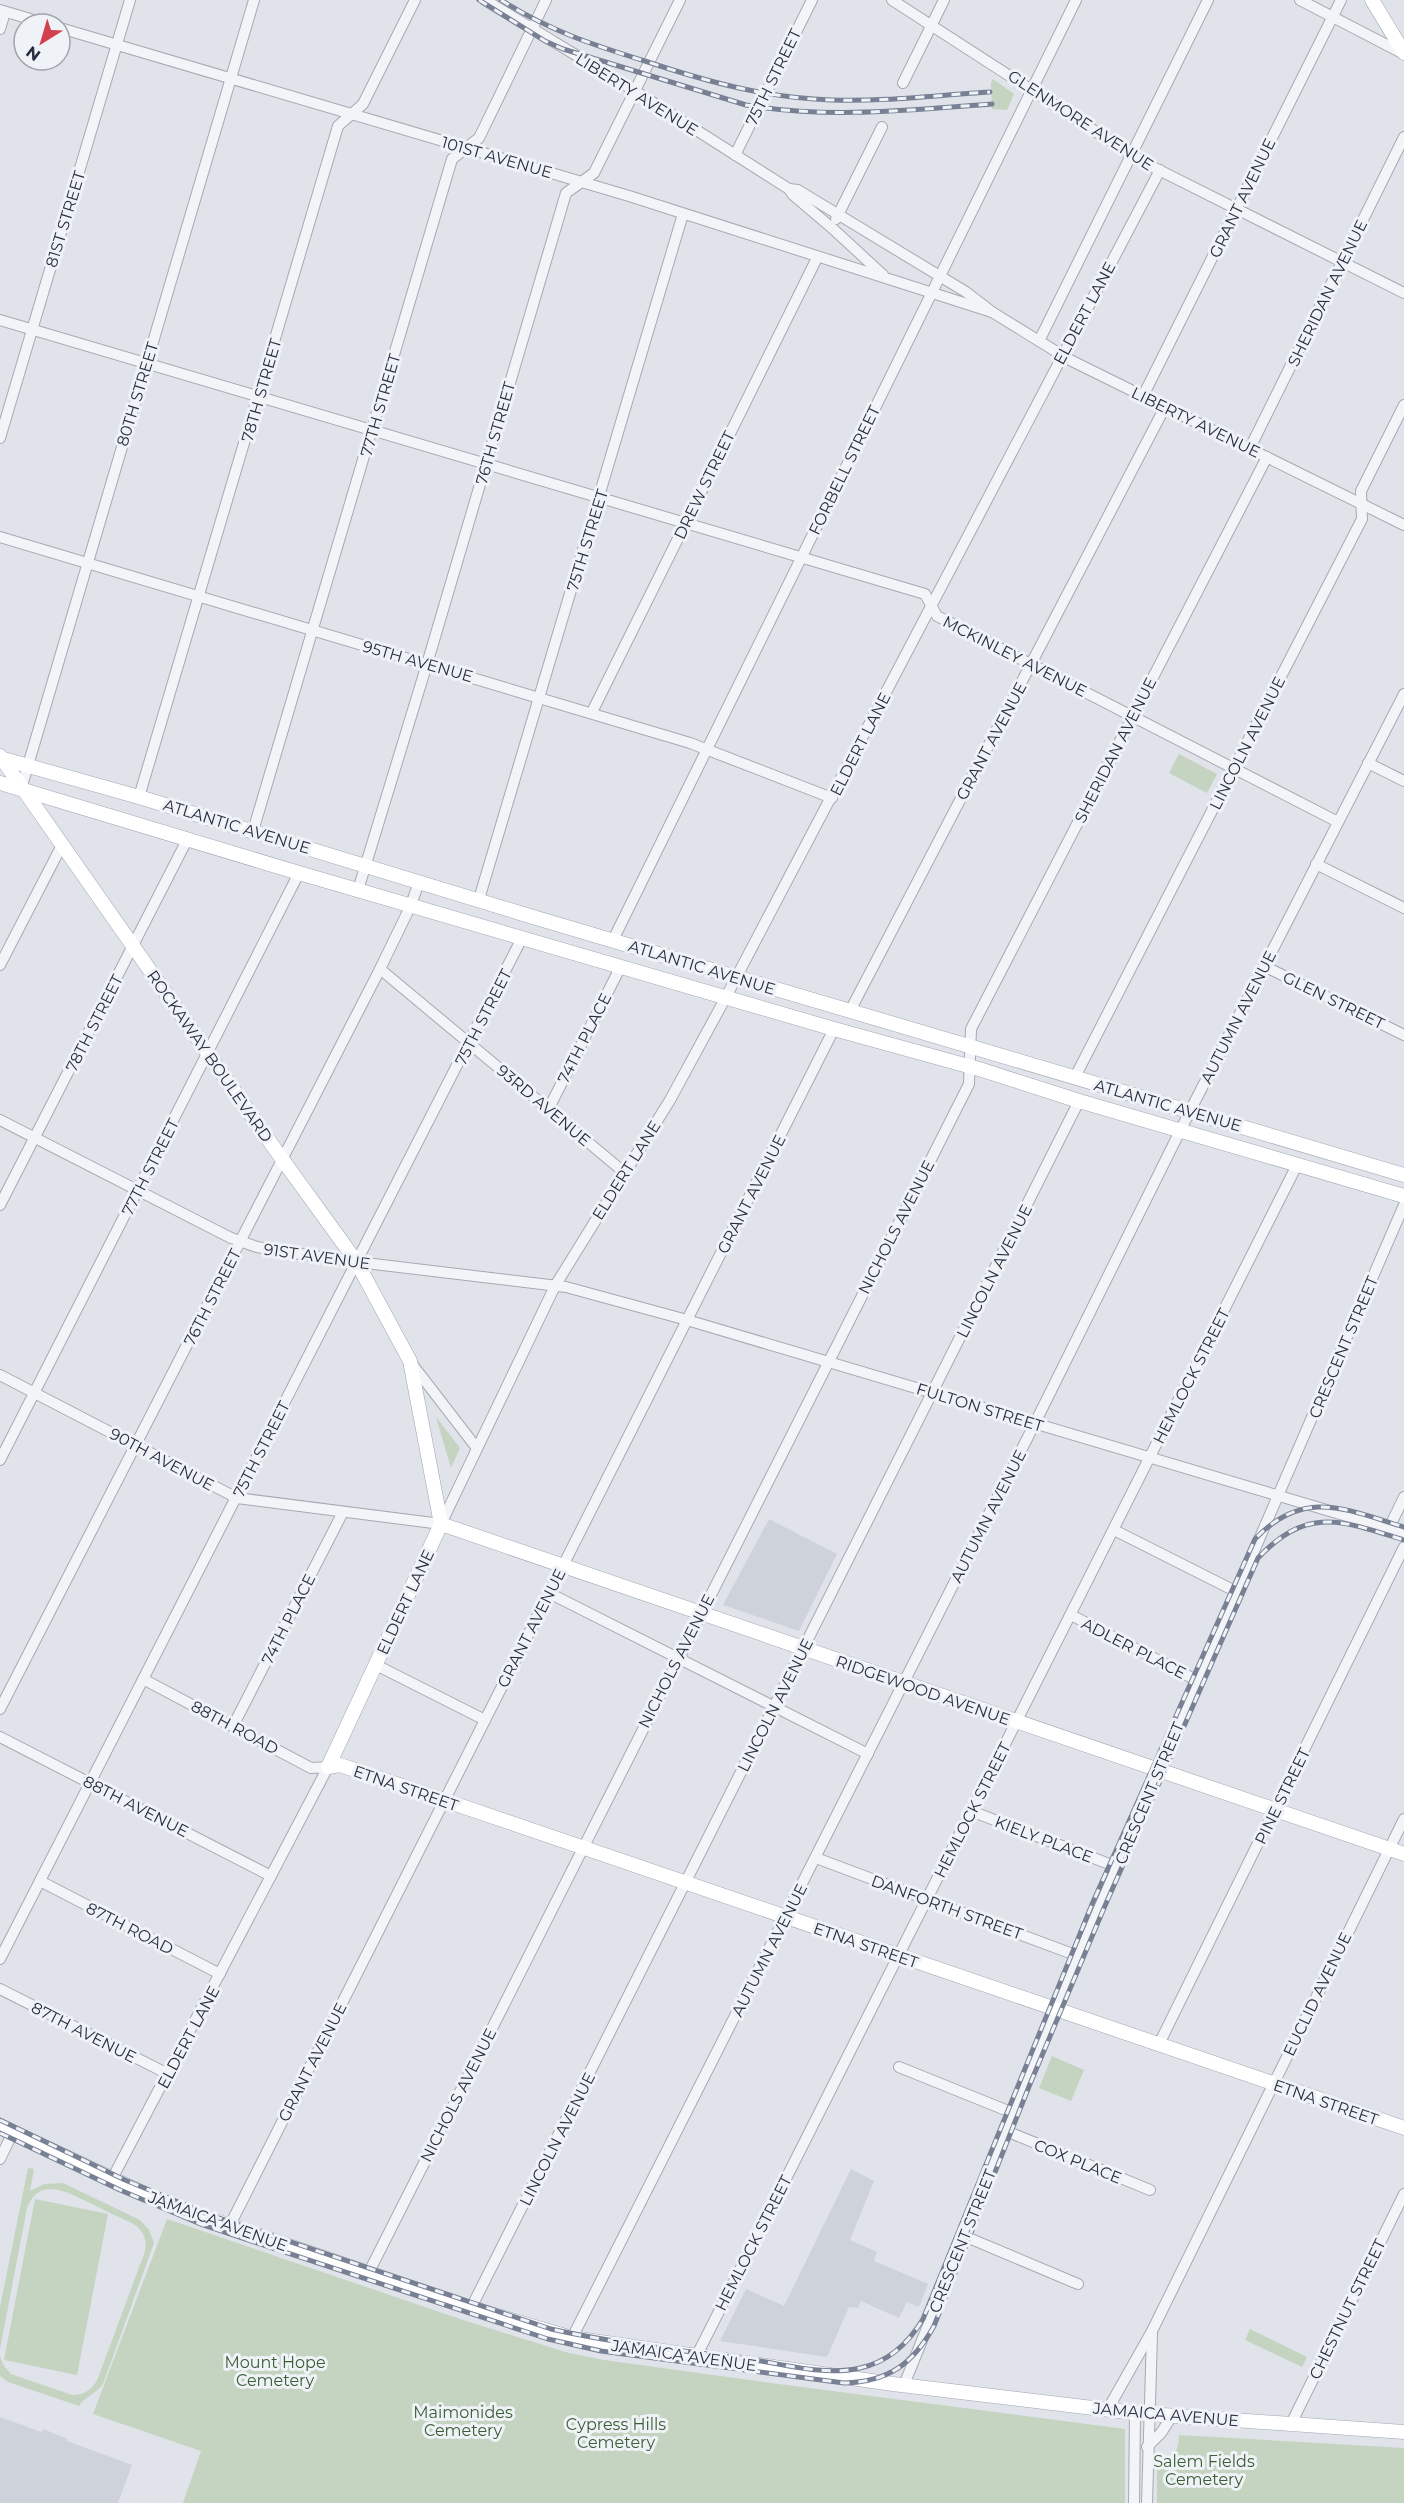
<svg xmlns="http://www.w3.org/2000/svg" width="1404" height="2503" viewBox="0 0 1404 2503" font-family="Montserrat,sans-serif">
	<rect width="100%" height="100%" fill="#e0e3e9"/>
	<g fill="#ced2db">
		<path d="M769,1519L837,1554L799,1631L723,1605Z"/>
		<path d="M851,2169L874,2181L850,2240L877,2252L874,2261L928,2284L919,2307L907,2302L899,2318L861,2301L858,2308L849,2307L827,2357L720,2341L746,2289L784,2306Z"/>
		<path d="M0,2417L41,2432L43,2429L68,2439L67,2441L132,2465L118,2503H0Z"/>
	</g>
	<g fill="#c4d4c0">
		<path d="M993,79L1014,94L1007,110L992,109L991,83Z"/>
		<path d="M1179,754L1217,774L1207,793L1169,773Z"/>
		<path d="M436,1417L460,1448L451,1468Z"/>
		<path d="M1052,2056L1084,2070L1071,2101L1039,2088Z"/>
		<path d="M28,2168L34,2169L30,2191L44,2184L63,2183L140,2220L149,2230L154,2243L103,2384C96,2394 83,2398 79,2406L8,2382L0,2376V2357L4,2366L11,2374L72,2395C85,2395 93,2389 98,2378L144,2254C149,2240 143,2230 132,2223C119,2217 105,2211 92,2204C70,2194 40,2174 27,2208L0,2349V2307Z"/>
		<path d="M35,2199L108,2214L77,2375L4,2360Z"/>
		<path d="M167,2219L463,2320L569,2353L604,2360L771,2383L1125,2429V2503H183L201,2451L93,2414Z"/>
		<path d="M1250,2329L1307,2357L1302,2367L1245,2340Z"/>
		<path d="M1179,2435L1404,2448V2503H1157V2463C1173,2460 1179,2451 1179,2435Z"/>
	</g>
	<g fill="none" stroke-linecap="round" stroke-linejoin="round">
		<g stroke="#a5a9b3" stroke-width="12">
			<g id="minor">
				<path d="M485,0L635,91L789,189L793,195L832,228L883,275"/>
				<path d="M892,0L1141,161L1404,293"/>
				<path d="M1300,0L1404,54"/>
				<path d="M0,10L47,24"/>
				<path d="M60,28L629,196L992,312"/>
				<path d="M0,29L5,12"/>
				<path d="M903,83L944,0"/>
				<path d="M735,155L812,0"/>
				<path d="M789,189L798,190L811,198L966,292L992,312L1070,360L1404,525"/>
				<path d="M836,219L882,127"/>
				<path d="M0,320L925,594L937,616L1338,822"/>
				<path d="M1039,341L1208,0"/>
				<path d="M1143,396L1341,0"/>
				<path d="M0,438L130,0"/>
				<path d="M1250,448L1404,137"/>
				<path d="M0,537L690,743L832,798"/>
				<path d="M592,712L817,258"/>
				<path d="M1368,763L1404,781"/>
				<path d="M21,789L254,0"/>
				<path d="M139,797L338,126L363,104L415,0"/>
				<path d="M253,831L452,159L479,138L546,0"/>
				<path d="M1316,864L1404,908"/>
				<path d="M358,890L427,664L566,193L594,173L680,0"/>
				<path d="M479,899L683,214"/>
				<path d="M613,940L1076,0"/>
				<path d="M0,965L62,845"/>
				<path d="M1264,966L1404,1035"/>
				<path d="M380,969L625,1173"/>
				<path d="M850,1011L1165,407"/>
				<path d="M1075,1077L1362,519L1361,491L1404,405"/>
				<path d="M549,1108L620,968"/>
				<path d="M0,1120L231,1238L257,1247L332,1259L566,1287L687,1320L1404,1533"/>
				<path d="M0,1205L187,840"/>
				<path d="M412,1364L476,1447"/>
				<path d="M0,1375L237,1498L441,1524L555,1286L670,1100L726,997L1160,170"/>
				<path d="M0,1460L299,873"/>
				<path d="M1389,1528L1404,1497"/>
				<path d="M1114,1530L1237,1592"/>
				<path d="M549,1593L868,1754"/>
				<path d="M1071,1615L1198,1681"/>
				<path d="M376,1665L485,1720"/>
				<path d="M0,1709L380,969L411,905L419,882"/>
				<path d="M233,1726L343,1512"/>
				<path d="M0,1737L271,1876"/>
				<path d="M971,1811L1117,1867"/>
				<path d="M816,1858L1078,1956"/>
				<path d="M40,1881L220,1974"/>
				<path d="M0,1959L522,938"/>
				<path d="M0,1989L168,2074"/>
				<path d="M1159,2044L1404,1547"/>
				<path d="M899,2067L1013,2113"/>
				<path d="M1006,2131L1150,2190"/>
				<path d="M0,2159L13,2132"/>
				<path d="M112,2179L328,1767L311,1768L143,1679"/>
				<path d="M229,2227L834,1029"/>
				<path d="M964,2236L1078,2284"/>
				<path d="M368,2274L969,1084L971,1029L1267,457"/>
				<path d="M471,2308L1079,1101"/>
				<path d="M572,2338L1035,1423L1190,1111L1404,694"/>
				<path d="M696,2357L1297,1165"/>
				<path d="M904,2385L1059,2001L1404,1205"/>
				<path d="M1108,2409L1152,2331L1404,1819"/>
				<path d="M1291,2424L1404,2194"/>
				<path d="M1147,2447L1161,2433L1172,2416"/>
				<path d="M1134,2503L1135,2413"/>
				<path d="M1147,2503L1152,2335"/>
			</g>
		</g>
		<g stroke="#9fa6b6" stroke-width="15">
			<g id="major">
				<path d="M1372,0L1404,53"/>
				<path d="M0,756L282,1159L356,1261L410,1361L441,1524"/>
				<path d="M0,758L139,797L533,917L1404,1175"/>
				<path d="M0,783L299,873L834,1029L979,1069L1079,1101L1404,1196"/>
				<path d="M441,1524L1404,1854"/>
				<path d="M328,1767L340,1765L435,1797L1404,2128"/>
				<path d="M328,1767L441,1524"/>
				<path d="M0,2126L169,2205L471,2308L572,2338L893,2384L1135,2413L1404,2432"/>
			</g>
		</g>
		<use href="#minor" stroke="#f3f4f7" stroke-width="10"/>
		<use href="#major" stroke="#fff" stroke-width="14"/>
		<g stroke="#788194" stroke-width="5">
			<g id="rail">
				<path d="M479,0L545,41L563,49L746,105C828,119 909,110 992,104"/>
				<path d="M501,0C550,31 593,45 648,62C708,82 767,98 831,100C884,102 938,95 990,92"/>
				<path d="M0,2120L125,2180L207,2214L551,2329C618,2344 687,2351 755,2360C787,2365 827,2376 860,2368C888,2362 908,2344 923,2319L1093,1902L1255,1539C1304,1488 1345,1509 1404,1527"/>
				<path d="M0,2133L120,2190L203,2225L548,2339L601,2351L844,2383C888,2382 913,2364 934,2326L1030,2084L1104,1908L1258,1558C1308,1505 1342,1521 1404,1540"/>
			</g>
		</g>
		<use href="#rail" stroke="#eff2f7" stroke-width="3" stroke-dasharray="9" stroke-linecap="butt"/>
	</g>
	<g text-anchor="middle" stroke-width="6" stroke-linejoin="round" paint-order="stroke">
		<g font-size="16" fill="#282f41" stroke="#eff2f7">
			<text transform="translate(773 77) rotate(-64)" y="6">75TH STREET</text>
			<text transform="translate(637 94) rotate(32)" y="6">LIBERTY AVENUE</text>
			<text transform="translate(1081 120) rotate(33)" y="6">GLENMORE AVENUE</text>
			<text transform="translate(497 157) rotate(16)" y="6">101ST AVENUE</text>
			<text transform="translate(1242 198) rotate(-64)" y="6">GRANT AVENUE</text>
			<text transform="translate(65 219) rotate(-73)" y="6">81ST STREET</text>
			<text transform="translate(1327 293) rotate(-64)" y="6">SHERIDAN AVENUE</text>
			<text transform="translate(1084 313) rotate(-62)" y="6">ELDERT LANE</text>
			<text transform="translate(261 390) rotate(-74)" y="6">78TH STREET</text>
			<text transform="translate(137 394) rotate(-73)" y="6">80TH STREET</text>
			<text transform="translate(380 405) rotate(-74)" y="6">77TH STREET</text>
			<text transform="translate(1196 422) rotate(26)" y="6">LIBERTY AVENUE</text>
			<text transform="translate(495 433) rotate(-74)" y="6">76TH STREET</text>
			<text transform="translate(844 470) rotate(-64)" y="6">FORBELL STREET</text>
			<text transform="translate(704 485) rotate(-64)" y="6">DREW STREET</text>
			<text transform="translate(587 540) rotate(-73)" y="6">75TH STREET</text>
			<text transform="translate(1015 656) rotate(27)" y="6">MCKINLEY AVENUE</text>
			<text transform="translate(418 661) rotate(16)" y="6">95TH AVENUE</text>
			<text transform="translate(991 741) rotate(-62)" y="6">GRANT AVENUE</text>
			<text transform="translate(1247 743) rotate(-63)" y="6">LINCOLN AVENUE</text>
			<text transform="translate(860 744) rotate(-63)" y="6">ELDERT LANE</text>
			<text transform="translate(1115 750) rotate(-63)" y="6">SHERIDAN AVENUE</text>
			<text transform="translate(237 826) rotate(17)" y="6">ATLANTIC AVENUE</text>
			<text transform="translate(702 967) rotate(17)" y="6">ATLANTIC AVENUE</text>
			<text transform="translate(1334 1000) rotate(26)" y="6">GLEN STREET</text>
			<text transform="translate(483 1017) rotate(-63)" y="6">75TH STREET</text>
			<text transform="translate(1238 1017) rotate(-63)" y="6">AUTUMN AVENUE</text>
			<text transform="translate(94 1023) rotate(-63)" y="6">78TH STREET</text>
			<text transform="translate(584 1038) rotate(-63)" y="6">74TH PLACE</text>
			<text transform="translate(210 1056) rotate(55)" y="6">ROCKAWAY BOULEVARD</text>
			<text transform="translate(544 1105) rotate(40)" y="6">93RD AVENUE</text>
			<text transform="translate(1168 1105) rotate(16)" y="6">ATLANTIC AVENUE</text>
			<text transform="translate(150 1167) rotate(-63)" y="6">77TH STREET</text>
			<text transform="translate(626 1170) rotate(-58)" y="6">ELDERT LANE</text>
			<text transform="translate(751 1194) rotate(-63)" y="6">GRANT AVENUE</text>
			<text transform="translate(896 1227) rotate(-63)" y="6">NICHOLS AVENUE</text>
			<text transform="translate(317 1256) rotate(8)" y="6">91ST AVENUE</text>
			<text transform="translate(994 1271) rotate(-63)" y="6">LINCOLN AVENUE</text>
			<text transform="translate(212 1297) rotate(-63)" y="6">76TH STREET</text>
			<text transform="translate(1343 1347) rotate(-67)" y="6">CRESCENT STREET</text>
			<text transform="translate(1191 1376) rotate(-63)" y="6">HEMLOCK STREET</text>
			<text transform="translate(980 1407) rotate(17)" y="6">FULTON STREET</text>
			<text transform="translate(261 1449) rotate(-63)" y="6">75TH STREET</text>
			<text transform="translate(162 1459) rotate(28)" y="6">90TH AVENUE</text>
			<text transform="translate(988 1516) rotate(-63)" y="6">AUTUMN AVENUE</text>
			<text transform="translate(405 1602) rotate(-65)" y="6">ELDERT LANE</text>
			<text transform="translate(288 1619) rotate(-63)" y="6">74TH PLACE</text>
			<text transform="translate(531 1628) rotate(-63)" y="6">GRANT AVENUE</text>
			<text transform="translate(1134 1648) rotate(27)" y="6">ADLER PLACE</text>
			<text transform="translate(676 1661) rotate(-63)" y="6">NICHOLS AVENUE</text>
			<text transform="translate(923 1690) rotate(19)" y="6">RIDGEWOOD AVENUE</text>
			<text transform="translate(775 1705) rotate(-63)" y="6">LINCOLN AVENUE</text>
			<text transform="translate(235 1727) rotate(28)" y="6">88TH ROAD</text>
			<text transform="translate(406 1788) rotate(19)" y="6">ETNA STREET</text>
			<text transform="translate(1149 1793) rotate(-67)" y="6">CRESCENT STREET</text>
			<text transform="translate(1282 1796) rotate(-64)" y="6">PINE STREET</text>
			<text transform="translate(136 1806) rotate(27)" y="6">88TH AVENUE</text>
			<text transform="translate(972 1810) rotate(-63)" y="6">HEMLOCK STREET</text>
			<text transform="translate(1044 1839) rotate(21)" y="6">KIELY PLACE</text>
			<text transform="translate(947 1907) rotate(20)" y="6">DANFORTH STREET</text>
			<text transform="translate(130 1928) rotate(27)" y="6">87TH ROAD</text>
			<text transform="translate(866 1945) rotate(19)" y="6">ETNA STREET</text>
			<text transform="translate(769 1950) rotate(-63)" y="6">AUTUMN AVENUE</text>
			<text transform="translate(1317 1994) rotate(-64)" y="6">EUCLID AVENUE</text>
			<text transform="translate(84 2032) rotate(27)" y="6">87TH AVENUE</text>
			<text transform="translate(188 2037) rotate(-62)" y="6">ELDERT LANE</text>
			<text transform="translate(312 2062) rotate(-63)" y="6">GRANT AVENUE</text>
			<text transform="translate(458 2095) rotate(-63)" y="6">NICHOLS AVENUE</text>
			<text transform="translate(1326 2102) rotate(19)" y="6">ETNA STREET</text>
			<text transform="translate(557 2139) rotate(-63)" y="6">LINCOLN AVENUE</text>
			<text transform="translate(1078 2161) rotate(22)" y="6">COX PLACE</text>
			<text transform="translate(218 2221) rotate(20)" y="6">JAMAICA AVENUE</text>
			<text transform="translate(962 2241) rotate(-68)" y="6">CRESCENT STREET</text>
			<text transform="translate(753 2243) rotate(-63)" y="6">HEMLOCK STREET</text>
			<text transform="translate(1347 2309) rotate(-64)" y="6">CHESTNUT STREET</text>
			<text transform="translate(684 2355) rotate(8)" y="6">JAMAICA AVENUE</text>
			<text transform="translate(1166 2414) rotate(5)" y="6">JAMAICA AVENUE</text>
		</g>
		<g font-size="16" fill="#3a5e34" stroke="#eff2f7">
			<text x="275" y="2368">Mount Hope<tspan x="275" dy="18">Cemetery</tspan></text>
			<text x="463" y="2418">Maimonides<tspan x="463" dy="18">Cemetery</tspan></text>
			<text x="616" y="2430">Cypress Hills<tspan x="616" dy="18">Cemetery</tspan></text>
			<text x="1204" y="2467">Salem Fields<tspan x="1204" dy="18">Cemetery</tspan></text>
		</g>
	</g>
	<g transform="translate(42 42) rotate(217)"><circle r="28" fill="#eff2f7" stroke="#9fa4ae" stroke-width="1.5"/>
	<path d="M0-4.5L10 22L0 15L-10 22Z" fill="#d3404d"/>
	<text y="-9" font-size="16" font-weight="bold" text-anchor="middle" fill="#282f41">N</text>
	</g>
</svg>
